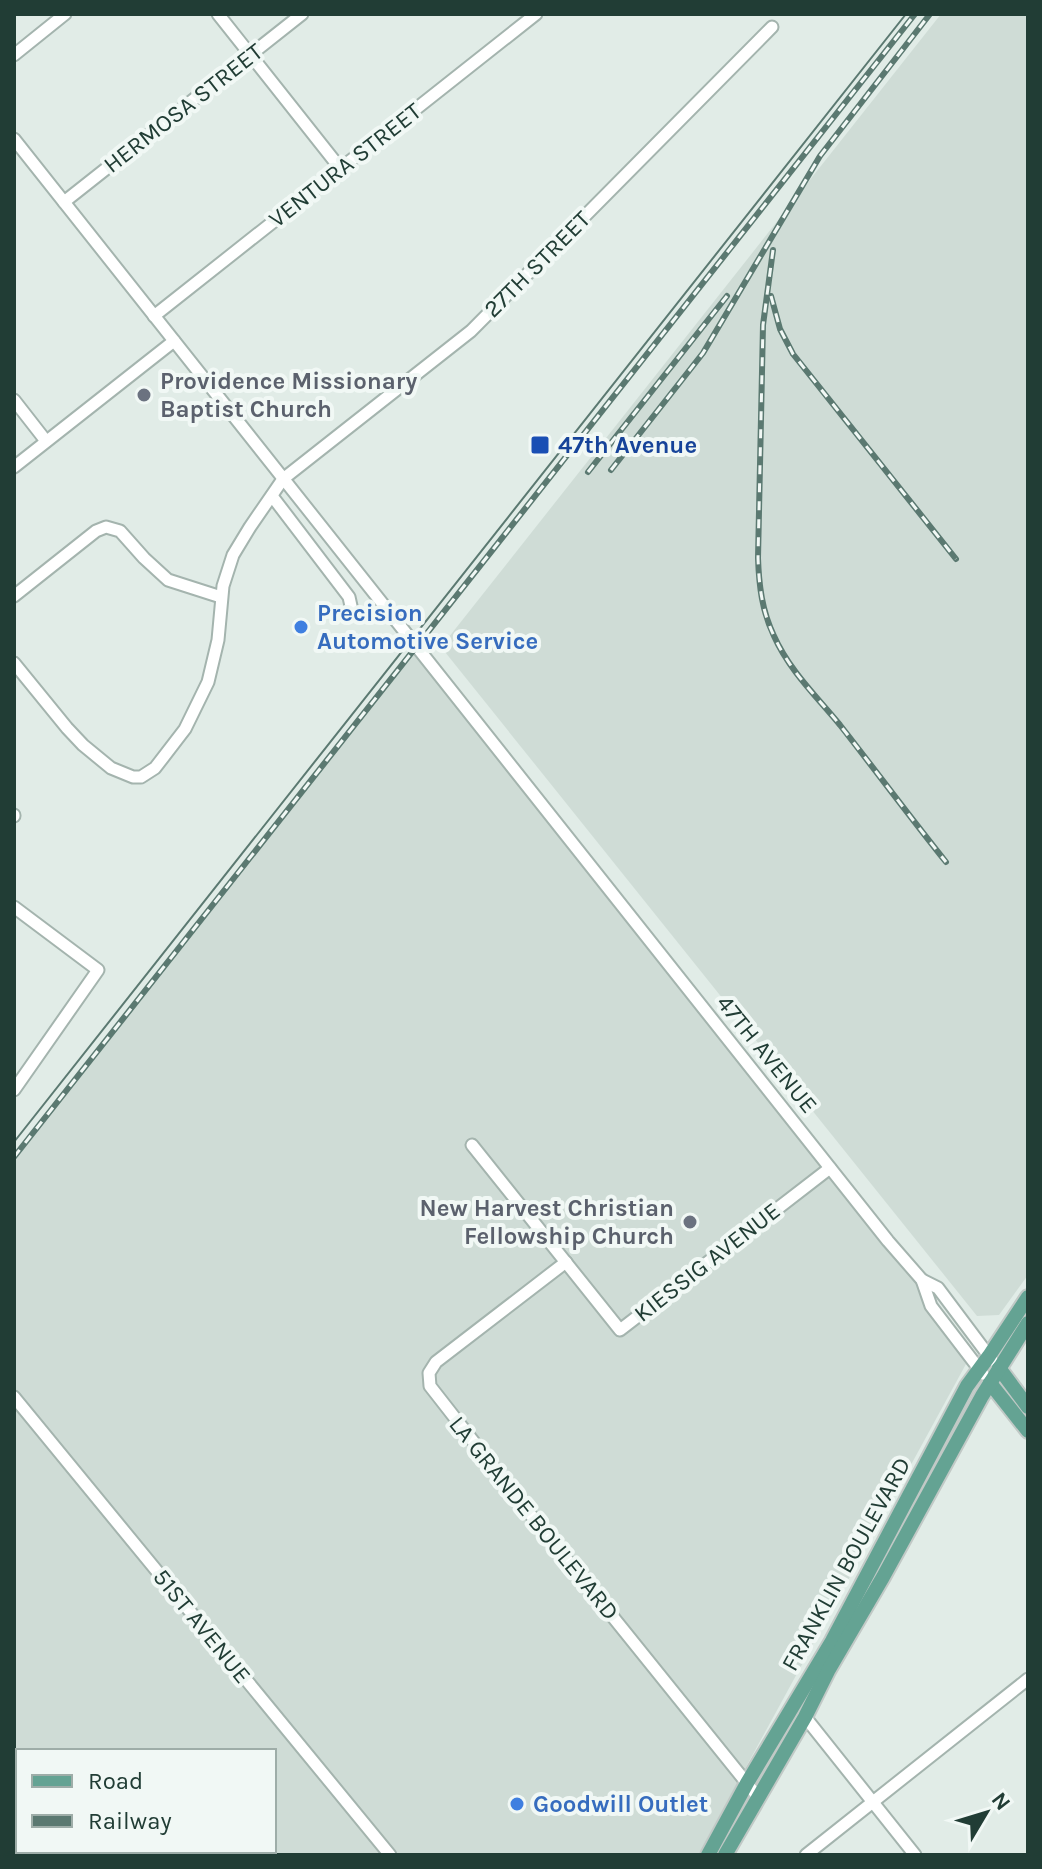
<svg xmlns="http://www.w3.org/2000/svg" width="1042" height="1869" viewBox="0 0 1042 1869" font-family="Karla,sans-serif">
	<rect width="100%" height="100%" fill="#e1ece7"/>
	<g fill="#cfdcd6" fill-rule="evenodd">
		<path d="M941,14H1028V1275L999,1315L977,1316L441,647Z"/>
		<path d="M417,649L972,1353L698,1855H14V1159ZM18,1751H274V1851H18Z"/>
	</g>
	<g fill="none" stroke-linecap="round" stroke-linejoin="round">
		<g stroke="#a4b4ae" stroke-width="15">
			<g id="minor">
				<path d="M218,14L340,168"/>
				<path d="M14,55L65,14"/>
				<path d="M14,139L888,1241L922,1280L931,1306L983,1374"/>
				<path d="M64,202L302,14"/>
				<path d="M154,316L536,14"/>
				<path d="M14,400L46,441"/>
				<path d="M14,467L174,341"/>
				<path d="M272,496L349,597L351,606L349,615"/>
				<path d="M14,596L96,531L106,527L120,531L144,558L168,580L221,597"/>
				<path d="M14,663L67,728L83,745L111,768L133,777H141L155,768L185,729L208,682L218,640L223,586L233,555L250,527L283,479L471,331L772,27"/>
				<path d="M14,816V815"/>
				<path d="M14,907L98,970L14,1090"/>
				<path d="M472,1145L620,1330L830,1168"/>
				<path d="M566,1262L436,1362L429,1373L430,1386L530,1514L758,1797"/>
				<path d="M922,1280L938,1288L992,1360"/>
				<path d="M14,1397L390,1855"/>
				<path d="M805,1717L915,1855"/>
				<path d="M14,1790L18,1795"/>
				<path d="M63,1851L66,1855"/>
				<path d="M806,1855L1028,1679"/>
			</g>
		</g>
		<g stroke="#c1c9c6" stroke-width="18">
			<g id="major">
				<path d="M999,1368L1028,1407"/>
				<path d="M990,1383L1028,1431"/>
				<path d="M708,1855L747,1783L832,1641L967,1386L989,1356L1028,1297"/>
				<path d="M725,1855L805,1717L828,1671L883,1577L982,1396L1028,1323"/>
			</g>
		</g>
		<use href="#minor" stroke="#fff" stroke-width="11"/>
		<use href="#major" stroke="#64a393" stroke-width="14"/>
		<path stroke="#5b7971" stroke-width="2" d="M14,1142L906,14"/>
		<g stroke="#5b7971" stroke-width="6">
			<g id="rail">
				<path d="M773,250L763,325L758,558C759,586 762,611 774,636C789,670 817,697 840,725C876,771 910,817 946,862"/>
				<path d="M771,296L780,329L793,354L956,559"/>
				<path d="M611,470L703,353L820,156L930,14"/>
				<path d="M588,472L727,296"/>
				<path d="M14,1157L915,14"/>
			</g>
		</g>
		<use href="#rail" stroke="#f1f8f5" stroke-width="3" stroke-dasharray="9" stroke-linecap="butt"/>
	</g>
	<g fill="#6b7280" stroke="#f1f8f5" stroke-width="3">
		<circle cx="144" cy="395" r="8"/>
		<circle cx="690" cy="1222" r="8"/>
	</g>
	<rect fill="#1a4fb4" stroke="#f1f8f5" stroke-width="3" x="530" y="435" width="20" height="20" rx="4"/>
	<g fill="#3f7fe0" stroke="#f1f8f5" stroke-width="3">
		<circle cx="301" cy="627" r="8"/>
		<circle cx="517" cy="1804" r="8"/>
	</g>
	<g text-anchor="middle" stroke-width="8" stroke-linejoin="round" paint-order="stroke">
		<g font-size="24" fill="#213d35" stroke="#f1f8f5">
			<text transform="translate(183 108) rotate(-38)" y="8">HERMOSA STREET</text>
			<text transform="translate(345 165) rotate(-38)" y="8">VENTURA STREET</text>
			<text transform="translate(537 264) rotate(-45)" y="8">27TH STREET</text>
			<text transform="translate(767 1054) rotate(51)" y="8">47TH AVENUE</text>
			<text transform="translate(707 1262) rotate(-38)" y="8">KIESSIG AVENUE</text>
			<text transform="translate(534 1518) rotate(51)" y="8">LA GRANDE BOULEVARD</text>
			<text transform="translate(846 1564) rotate(-61)" y="8">FRANKLIN BOULEVARD</text>
			<text transform="translate(202 1626) rotate(51)" y="8">51ST AVENUE</text>
		</g>
		<g font-size="24" font-weight="bold" fill="#5b616d" stroke="#f1f8f5" text-anchor="start">
			<text x="160" y="389">Providence Missionary<tspan x="160" dy="28">Baptist Church</tspan></text>
			<text x="674" y="1216" text-anchor="end">New Harvest Christian<tspan x="674" dy="28">Fellowship Church</tspan></text>
		</g>
		<g font-size="24" font-weight="bold" fill="#164399" stroke="#f1f8f5" text-anchor="start">
			<text x="558" y="453">47th Avenue</text>
		</g>
		<g font-size="24" font-weight="bold" fill="#366cbe" stroke="#f1f8f5" text-anchor="start">
			<text x="317" y="621">Precision<tspan x="317" dy="28">Automotive Service</tspan></text>
			<text x="533" y="1812">Goodwill Outlet</text>
		</g>
	</g>
	<rect width="1042" height="1869" fill="none" stroke="#213d35" stroke-width="32"/>
	<rect x="16" y="1749" width="260" height="104" fill="#f1f8f5" stroke="#9eada8" stroke-width="2"/>
	<rect x="32" y="1775" width="40" height="12" fill="#64a393" stroke="#9eada8" stroke-width="2"/>
	<text x="88" y="1789" font-size="24" fill="#213d35">Road</text>
	<rect x="32" y="1815" width="40" height="12" fill="#5b7971" stroke="#9eada8" stroke-width="2"/>
	<text x="88" y="1829" font-size="24" fill="#213d35">Railway</text>
	<g transform="translate(986 1813) rotate(52)" stroke="#f1f8f5" stroke-width="6" paint-order="stroke">
	<path d="M0-6L14 30L0 20L-14 30Z" fill="#213d35"/>
	<text y="-12" font-size="22" font-weight="bold" text-anchor="middle" fill="#213d35">N</text>
	</g>
</svg>
